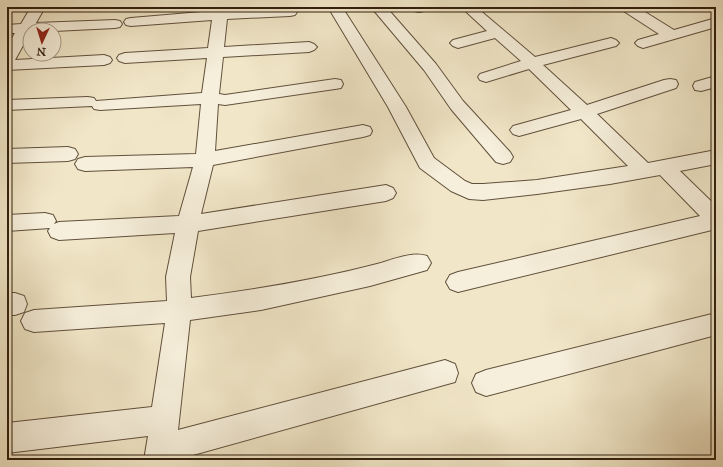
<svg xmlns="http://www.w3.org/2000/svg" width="723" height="467" viewBox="0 0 723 467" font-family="'IM FELL Great Primer',serif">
	<rect width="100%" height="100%" fill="#f1e7c8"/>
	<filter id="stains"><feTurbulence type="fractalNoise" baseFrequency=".005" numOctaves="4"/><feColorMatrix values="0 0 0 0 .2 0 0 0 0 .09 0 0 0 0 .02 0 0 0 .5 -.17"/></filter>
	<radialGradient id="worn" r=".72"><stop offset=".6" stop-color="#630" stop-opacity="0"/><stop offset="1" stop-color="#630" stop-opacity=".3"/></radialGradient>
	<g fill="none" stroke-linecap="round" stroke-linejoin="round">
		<g stroke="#61503c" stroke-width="2">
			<g id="minor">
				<path d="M31,7H45L36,23L115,20L120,21L122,24L120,27L115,28L54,31V30H30V33L15,60L104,55L110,57L112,60L110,63L104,65L7,70V47L15,33H7V25L21,24Z"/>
				<path d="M214,7H228V10L290,8L295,9L297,12L295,15L290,16L227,19L224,47L309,42L314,44L317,47L314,50L309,52L223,57L219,94L225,95L335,79L341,80L343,84L341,88L335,89L225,105L218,104L215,151L363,125L370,127L372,131L370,135L363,137L213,165L201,214L386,185L393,188L396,193L393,198L386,201L198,231L190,277L191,298C253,290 316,280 377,264C392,260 412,251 427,256L431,263L427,270L370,286L261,310L190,320L178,430L445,360L455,364L458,373L455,382L175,460H144L148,436L7,453V423L152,407L165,323L34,332L25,329L21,321L25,313L34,310L167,301L166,277L175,233L59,240L51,237L48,231L50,228L7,231V215L45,213L53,215L56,221L54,224L59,222L179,216L193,167L85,171L78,169L75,164L78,159L85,157L196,154L201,104L100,110L94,109L92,106L7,110V100L88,97L94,98L96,101L202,93L207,58L125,63L119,61L117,58L119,55L125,53L208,48L212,20L131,26L126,25L124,22L126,19L131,18L213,11Z"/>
				<path d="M328,7H342L406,107L434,158L465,181L472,184H483L537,180L628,166L581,119L519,136L513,134L510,130L513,126L571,110L529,69L486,82L480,80L478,77L480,74L521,61L495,38L458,48L453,46L450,43L453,40L487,31L461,7H476L535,57L611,38L616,40L619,43L616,46L543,65L587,105L664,80L670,79L676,80L678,84L676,88L597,114L648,163L716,150V164L680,171L716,206V229L458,292L450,289L446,282L450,275L458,272L700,216L660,175L610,184L537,194L483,200L469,199L451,191L420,168L388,107Z"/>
				<path d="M371,7H386L436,64L463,101L510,152L513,157L510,162L503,164L496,162L451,109L424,70Z"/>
				<path d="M413,7H431L429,10L419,12L414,11Z"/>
				<path d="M620,7H637L674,30L716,18V27L643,48L638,46L635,43L638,40L659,34L622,10Z"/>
				<path d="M716,76V87L701,91L695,90L693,86L695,82Z"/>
				<path d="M68,147L75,149L78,154L75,159L68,161L7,163V149Z"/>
				<path d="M7,293H15L24,296L27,304L24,312L15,315H7Z"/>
				<path d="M716,313V335L486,396L476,392L472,383L476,374L486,370Z"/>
			</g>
		</g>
		<use href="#minor" fill="#f6efdb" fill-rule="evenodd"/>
	</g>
	<rect width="723" height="467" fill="none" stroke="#f1e7c8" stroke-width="24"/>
	<rect x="8" y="8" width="707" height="451" fill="none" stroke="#311e0d" stroke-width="2"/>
	<rect x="12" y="12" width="699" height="443" fill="none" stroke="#311e0d"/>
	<g transform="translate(42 42) rotate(184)"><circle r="19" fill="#f6efdb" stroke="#a79b89"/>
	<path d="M0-3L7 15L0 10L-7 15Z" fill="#8f2418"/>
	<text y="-6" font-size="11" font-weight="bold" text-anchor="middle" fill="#311e0d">N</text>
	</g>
	<rect width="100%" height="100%" filter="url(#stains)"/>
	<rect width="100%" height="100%" fill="url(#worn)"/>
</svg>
